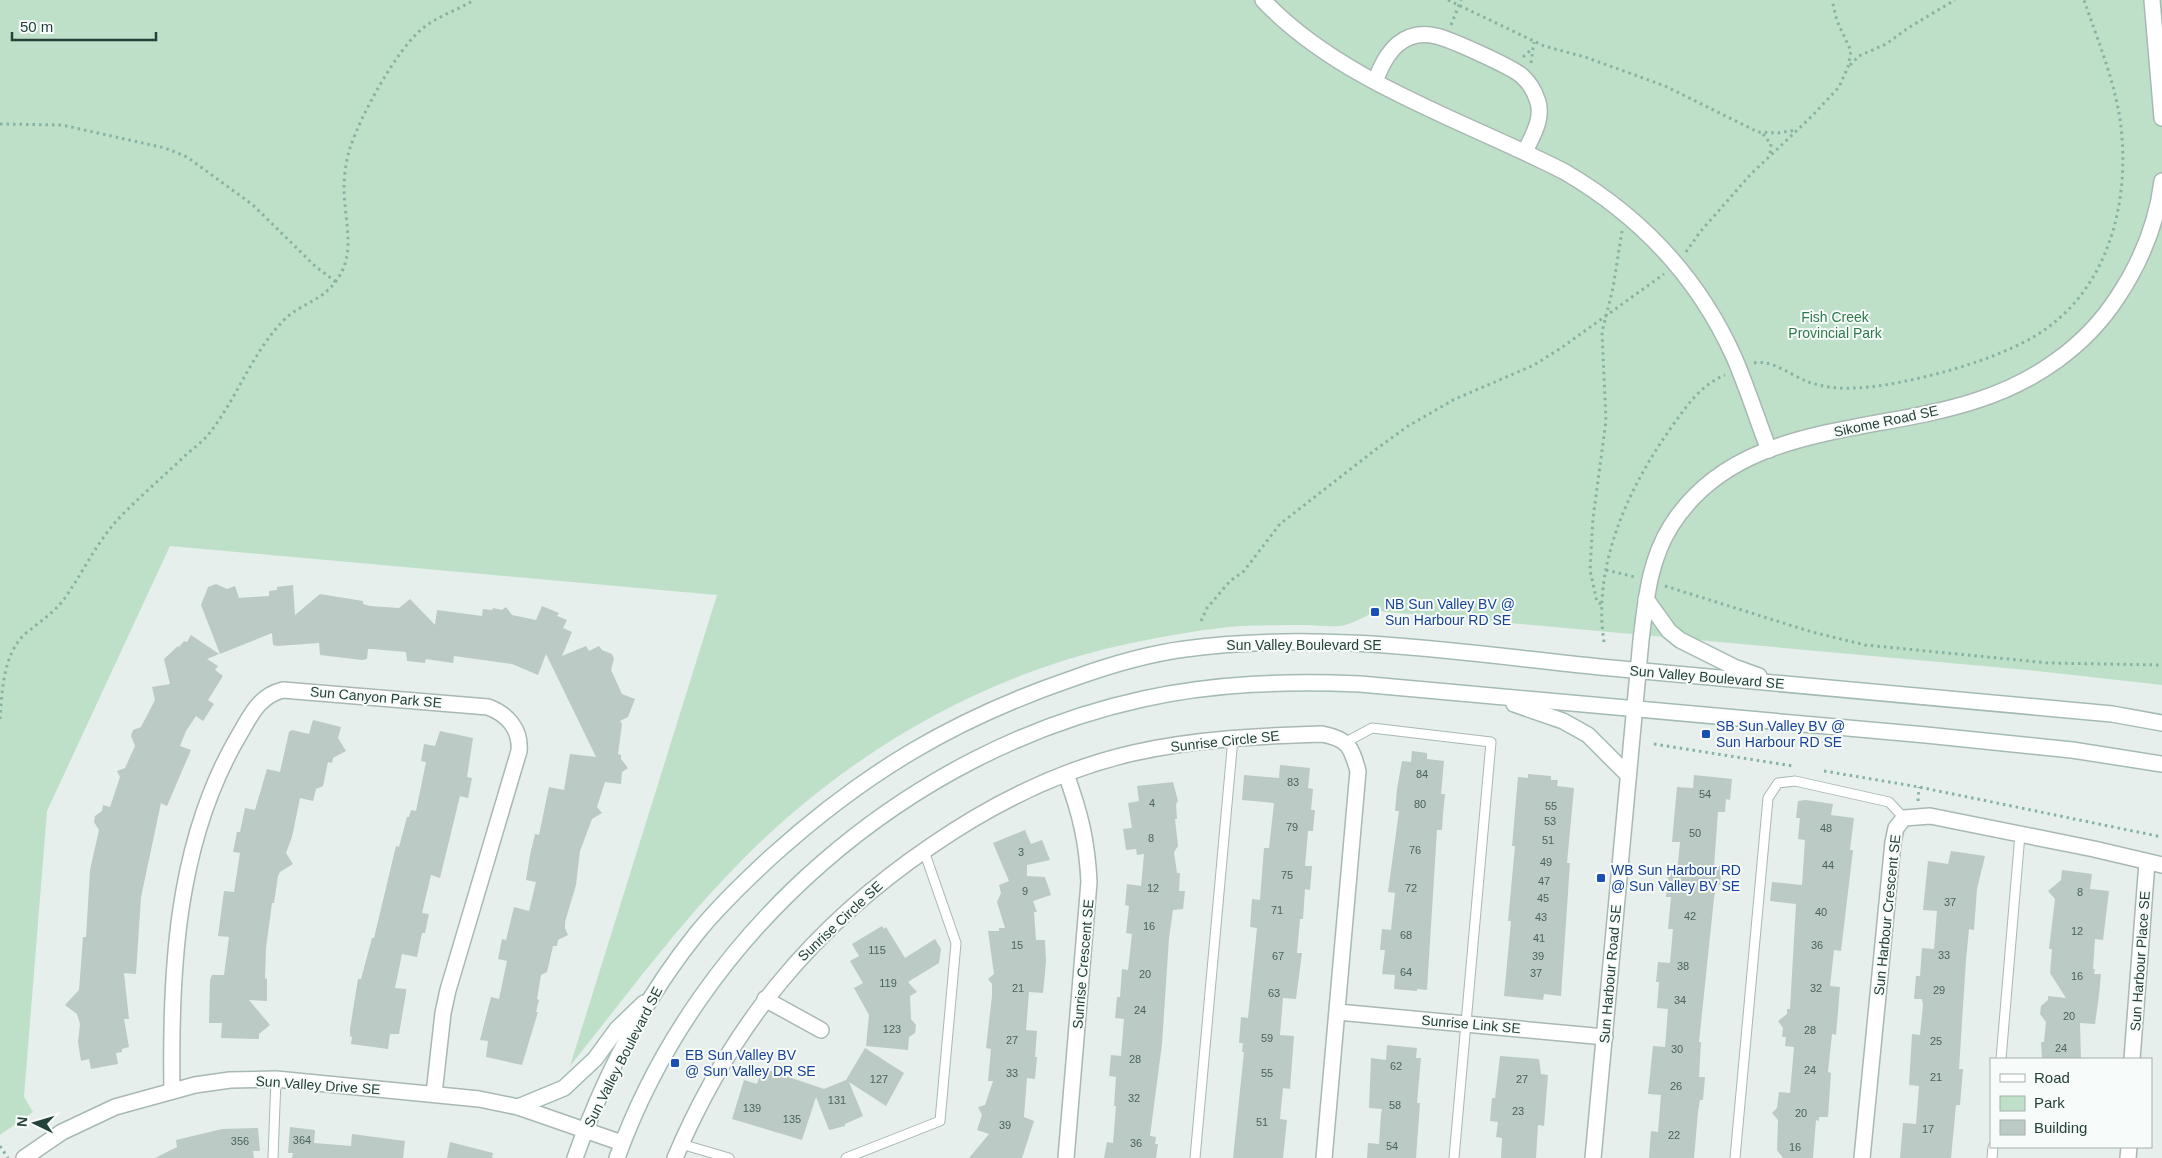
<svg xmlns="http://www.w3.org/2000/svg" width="2162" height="1158" viewBox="0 0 2162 1158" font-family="Helvetica,sans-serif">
	<rect width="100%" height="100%" fill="#e6efeb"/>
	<path fill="#bfe0c8" d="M0,0H2162V685L2027,670L1377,611C1367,615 1356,622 1345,625C1334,628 1319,625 1307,625C1281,625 1254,625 1229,627C1191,631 1155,638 1118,646C977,678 847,755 745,857C681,921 627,995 570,1066L717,595L170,546L47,811L24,1097L33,1112L0,1135Z"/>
	<g fill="#bbcac4">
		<path d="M216,584L227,589L235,586L239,598L269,596V591L277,590V587L293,585L295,615L320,594L363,601V604L370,606L399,608L410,599L435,625L437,610L482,616L483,609L492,610L493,608L502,610L506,607L512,615L536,620L542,606L559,613L557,616L567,620L563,628L572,632L562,656L586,646L589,651L599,646L602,650L612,654L614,659L611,670L622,694L635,699L628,717L620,721L622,724L618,754L621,755V759L628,768L622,772L621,784L605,782L597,807L602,813L592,819L580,851L576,885L565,922V928L568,935L558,940L557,946H553L547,972L541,975L537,999L539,1000L536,1012H538L522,1065L486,1057L488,1041L480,1040L491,997L499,999L507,961L498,959L502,939L506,940L514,907L529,911L536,882L526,880L530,855L535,834L539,835L549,787L564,790L570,754L596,757L546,654L538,675L512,664L454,656L453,663L426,659L425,663L407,661L406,652L372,649H368L367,659L362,660L320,655L319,643L277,646L273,645L272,633L220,654L201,605L208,587Z"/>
		<path d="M191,635L219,654L207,659L218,666L215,670L223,676L208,700L214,704L203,721L196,716L186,731L180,746L191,750L167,806L161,803L141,897L136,974L124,973L129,1019H124L129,1047L122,1049V1052L116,1053L118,1064L91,1069L89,1059L81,1061L78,1042L80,1024L77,1014L65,1005L79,990L83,937H86L90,870L99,830L94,822L95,816L102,811L103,805L110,807L120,777L117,771L125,768L135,746L131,736L133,730L141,727L155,700L152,687L170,684L164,659L178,646L179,647L184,641L187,642Z"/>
		<path d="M313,720L341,727L338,738L346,751L333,758L332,763L328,762L323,786L316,789L313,801L300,798L292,837L286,853L293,864L280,872L278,876L274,903H272L266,948L265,978L267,979V1001L249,1000L270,1025L259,1034V1039L221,1038L222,1023H209L210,980L212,975H224L229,937L218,936L224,891L234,892L240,853L233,852L237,832H240L245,808L255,810L267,769L280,772L289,732L292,730L309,734Z"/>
		<path d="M440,731L473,738L467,777L472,778L468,798L460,796L440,878L431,875L422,913L429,914L425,933H422L417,957L402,954L395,988L406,989V993L399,1034H390L388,1049L351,1044L352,1037L350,1036V1029L358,979H361L372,938H374L396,846L399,847L407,817H409L411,810L416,811L426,762L421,761L424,744L435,746Z"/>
		<path d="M1412,751L1427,753V759L1444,761L1441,794H1445L1443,814L1442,830H1437L1427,990L1417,989V991L1394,989L1395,975L1382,974L1385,950H1380L1382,929L1391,930L1395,893L1388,892L1399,811H1395L1397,789L1402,761L1411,762Z"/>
		<path d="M1280,765L1310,768L1308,788L1313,789L1311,810H1315L1313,831H1308L1305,866H1312L1310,890L1305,889L1303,919H1300L1297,953H1302L1296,999L1283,998L1280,1035L1294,1036L1290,1089L1283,1088L1280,1119L1287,1120L1283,1158H1233L1244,1052H1242L1243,1043H1239L1241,1017L1248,1018L1257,928L1250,927L1252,899L1260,900L1264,848H1269L1274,803L1242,800L1244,775L1279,778Z"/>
		<path d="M1528,774L1551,776V780H1558L1557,786L1574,788L1567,863H1570L1561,996L1544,994L1543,1000L1504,996L1511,921H1508L1515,846H1512L1518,777L1528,778Z"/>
		<path d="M1694,775L1732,779L1730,800L1726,799L1725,812H1718L1714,866H1722L1720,884L1716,888L1714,898L1699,1042H1701L1699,1077H1705L1703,1100H1700L1698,1112L1694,1158H1649L1651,1131L1658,1132L1661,1095L1648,1094L1653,1046L1665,1047L1668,1009L1657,1008L1659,982H1656L1658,962L1670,963L1673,929H1668L1671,897H1666L1668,872L1677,873L1680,842H1672L1677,787L1693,788Z"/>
		<path d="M1173,782L1178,801L1176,804L1177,819H1175L1178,846L1174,852L1177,873H1180L1179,891H1185L1183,909L1173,910L1169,938L1162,1044L1150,1136L1156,1137L1155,1144H1158L1156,1158H1104L1107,1142L1113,1143L1116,1106H1114L1116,1077L1109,1076L1111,1055L1121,1056L1124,1019L1115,1018L1117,997H1120L1122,969L1128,970L1132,934L1126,933L1129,906L1125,905L1127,884L1141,886L1144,854L1137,855L1136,849L1126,850L1123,829L1132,828L1128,803L1139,801L1137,786Z"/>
		<path d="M1806,800L1833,804L1831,815L1854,818L1850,850H1853L1841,951L1834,950L1830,986L1840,987L1836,1035L1832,1034L1828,1072L1831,1073L1828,1117H1819V1121L1816,1120L1813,1158H1783L1777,1150L1778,1120L1772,1113L1777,1108L1779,1092L1790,1093L1794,1047L1785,1046L1786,1037H1782L1783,1028L1778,1021L1787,1014V1009H1790L1796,904L1770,901L1772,882L1802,885L1805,840L1798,839L1800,818H1796L1798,801Z"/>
		<path d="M1025,830L1031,844L1042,840L1050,860L1027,865V876L1045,877L1051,895L1033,901L1037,912H1034L1036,940H1045L1046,962L1043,993L1029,992L1026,1030L1037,1031L1035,1057H1037L1035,1079L1027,1078L1024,1117L1034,1121L1022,1158H969L989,1134L977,1130L982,1115L978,1107L985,1105L993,1081H988L991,1049L986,1048L992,996V984L988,979L994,974L988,931H999V928H1005L997,902L1001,893L999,885L1009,881L993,843Z"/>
		<path d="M1951,851L1985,856L1977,889L1974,930L1969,929L1966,960L1959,1069H1963L1960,1105H1956L1951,1158H1900L1903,1123L1916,1124L1919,1086L1909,1085L1912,1034L1920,1035L1923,1005L1922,999H1914L1916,976H1920L1922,948L1934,949L1937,911L1923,910L1928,861L1948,864Z"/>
		<path d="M2062,870L2092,874L2090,889L2109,891L2103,940L2095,939L2093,969H2095L2094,974H2101L2099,995L2095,1024L2080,1023L2081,1059H2042L2041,1042H2044L2046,1022L2040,1014L2041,1006L2048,1000V996L2066,998L2050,973L2052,949H2049L2055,899L2048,891L2061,880Z"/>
		<path d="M882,926L884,929L886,927L905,958L935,939L941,949L939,963L908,982L917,992L910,996L911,1019L916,1025L915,1033L909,1037L908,1050L866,1046L869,1015L854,988L863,983L850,961L859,956L852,944Z"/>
		<path d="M1387,1045L1417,1048L1416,1058H1421L1417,1103H1420L1416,1158H1367L1368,1143L1379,1144L1381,1114L1382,1109L1369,1108L1371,1058L1386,1060Z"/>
		<path d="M865,1048L904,1073L886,1106L849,1082L863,1116L845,1124V1126L829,1130L816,1097L802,1140L732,1119L744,1080L757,1084L762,1068L824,1089L846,1080Z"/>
		<path d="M1500,1056L1539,1059L1541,1074L1548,1075L1544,1126L1538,1125L1536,1158H1501L1502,1138L1496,1137L1498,1122L1490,1121L1492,1098H1495Z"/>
		<path d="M290,1127L315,1130L314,1143L351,1146L352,1134L405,1141L403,1158H292L293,1153H288Z"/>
		<path d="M258,1128L260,1151H253L254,1158H155L177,1147L176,1140L222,1129Z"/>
		<path d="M450,1142L493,1153L492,1158H447Z"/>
	</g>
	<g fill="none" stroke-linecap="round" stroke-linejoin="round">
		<g stroke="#a8b8b2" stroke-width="11">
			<g id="lane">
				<path d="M1346,742L1372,728L1491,742L1454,1158"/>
				<path d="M2001,1059L2020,834"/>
				<path d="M681,1144L729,1158"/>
				<path d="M273,1158L276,1079"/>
				<path d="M846,1158L940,1121L956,943L924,851"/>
				<path d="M1195,1158L1233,738"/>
				<path d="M1735,1158L1768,798L1778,783L1795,781L1889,802L1904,818"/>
				<path d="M1992,1158L1993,1147"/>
			</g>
		</g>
		<g stroke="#a8b8b2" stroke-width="18">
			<g id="street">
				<path d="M1263,0C1340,82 1466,121 1565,172C1640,216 1698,277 1734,357C1747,387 1757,419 1769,450"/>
				<path d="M2152,0L2162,118"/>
				<path d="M1375,81C1382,64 1391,44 1410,37C1418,34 1428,34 1436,36C1450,39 1512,67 1522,76C1530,83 1535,92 1538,102C1543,120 1532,136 1525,152"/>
				<path d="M765,999L821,1030"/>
				<path d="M1338,1012L1605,1037"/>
				<path d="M2132,1059L2147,862"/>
				<path d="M172,1091C170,971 176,843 238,737C250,717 258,696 283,690L488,707C507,714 521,729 519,751L448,990L443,1013L434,1094"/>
				<path d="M24,1158L62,1132L115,1107L195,1085L230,1080L276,1079L479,1099L518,1107L622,1143"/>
				<path d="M675,1158C731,1026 812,927 931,846C992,804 1059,770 1133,753C1195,739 1258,736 1322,734C1348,739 1351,746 1358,771L1324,1158"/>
				<path d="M1066,1158L1089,882C1087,840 1080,813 1066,774"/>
				<path d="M1593,1158L1641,640C1646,600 1649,561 1671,526C1737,421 1874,435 1978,400C2034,382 2085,347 2117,298C2141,262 2157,223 2162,181"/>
				<path d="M1862,1158L1893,842L1896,828L1904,818L1930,816L2094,849L2162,865"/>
				<path d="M2128,1158L2129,1147"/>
			</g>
		</g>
		<g stroke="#a4bbb3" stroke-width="18">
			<g id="secondary">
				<path d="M1646,599L1669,631L1680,640L1734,667L1759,676"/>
				<path d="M1514,704L1563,721L1588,735L1628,775"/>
				<path d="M518,1107L564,1088L595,1059L617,1029L644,1003"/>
				<path d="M575,1158C603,1079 644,999 697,933C719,906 745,881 771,857C865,772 954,719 1074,678C1110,665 1147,654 1185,649C1324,630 1462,653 1600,667C1771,684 1942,697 2112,714L2162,723"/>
				<path d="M617,1158C698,932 908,750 1143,699C1215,683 1287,681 1360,684L1926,735L2072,750L2162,764"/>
			</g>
		</g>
		<g stroke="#86b3a5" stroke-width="3" stroke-dasharray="2.5 4" stroke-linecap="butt">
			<path d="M1448,0L1544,46L1585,57L1665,86L1758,132L1778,133L1796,130"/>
			<path d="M1451,25L1461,0"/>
			<path d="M1523,57L1533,48"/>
			<path d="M1531,63L1534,42"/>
			<path d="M1850,65L1859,56L1886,44L1908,28L1955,0"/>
			<path d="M0,124L62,125L165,148L187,157L253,205L315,266L336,282"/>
			<path d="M1763,134L1771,144L1770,154"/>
			<path d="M1686,252L1700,232L1750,175L1812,116L1839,87L1848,67L1851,51L1837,21L1832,0"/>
			<path d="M1754,363C1771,359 1791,375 1806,381C1821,387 1838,389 1855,388C1883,387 1912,380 1940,373C1973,364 2006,353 2035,336C2107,293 2130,205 2121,127C2116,84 2098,41 2084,0"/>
			<path d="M1606,570L1635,577"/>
			<path d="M1665,586L1812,632L1865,645L2049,663L2162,665"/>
			<path d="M1601,604L1597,602L1590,570L1593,518L1606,421L1602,332L1613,288L1622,231"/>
			<path d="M1201,621L1207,608L1230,581L1244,571L1280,524L1375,450L1408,426L1453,400L1534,365L1561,348L1664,274"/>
			<path d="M1604,642C1592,565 1629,486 1673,425C1688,404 1701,385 1725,375"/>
			<path d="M0,719C2,692 3,654 25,634C39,622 54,613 65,598C85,569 99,537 125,512C145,492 167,473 188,453C196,446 205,440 211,431C238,396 252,353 283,321C300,303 320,303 336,281C357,254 344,219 344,188C344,175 346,161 350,148C361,115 396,50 423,28C438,16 458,10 474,0"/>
			<path d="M1654,744L1793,766"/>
			<path d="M1824,771L1919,787L2162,837"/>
			<path d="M1918,801L1919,787"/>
			<path d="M0,1146L8,1158"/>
		</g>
		<use href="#lane" stroke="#fff" stroke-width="9"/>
		<use href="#street" stroke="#fff" stroke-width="15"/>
		<use href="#secondary" stroke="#fff" stroke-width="15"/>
	</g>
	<g fill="#1a4fb4" stroke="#f7fbf9" stroke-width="2">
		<rect x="1370" y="607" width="10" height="10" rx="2.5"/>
		<rect x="1701" y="729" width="10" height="10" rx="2.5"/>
		<rect x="1596" y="873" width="10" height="10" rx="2.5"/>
		<rect x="670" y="1058" width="10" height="10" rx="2.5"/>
	</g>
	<g text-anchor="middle" stroke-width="4" stroke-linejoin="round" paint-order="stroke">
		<g font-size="11" fill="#4a645c">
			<text x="1422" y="778">84</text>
			<text x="1293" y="786">83</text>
			<text x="1705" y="798">54</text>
			<text x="1152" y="807">4</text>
			<text x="1420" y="808">80</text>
			<text x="1551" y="810">55</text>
			<text x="1550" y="825">53</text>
			<text x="1292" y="831">79</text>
			<text x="1826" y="832">48</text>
			<text x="1695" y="837">50</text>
			<text x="1151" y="842">8</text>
			<text x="1548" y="844">51</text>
			<text x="1415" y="854">76</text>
			<text x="1021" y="856">3</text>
			<text x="1546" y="866">49</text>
			<text x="1828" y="869">44</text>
			<text x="1287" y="879">75</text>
			<text x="1544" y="885">47</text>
			<text x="1153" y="892">12</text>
			<text x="1411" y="892">72</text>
			<text x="1025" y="895">9</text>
			<text x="2080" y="896">8</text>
			<text x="1543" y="902">45</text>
			<text x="1950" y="906">37</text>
			<text x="1277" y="914">71</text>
			<text x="1821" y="916">40</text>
			<text x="1690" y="920">42</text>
			<text x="1541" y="921">43</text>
			<text x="1149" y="930">16</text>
			<text x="2077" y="935">12</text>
			<text x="1406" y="939">68</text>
			<text x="1539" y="942">41</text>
			<text x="1017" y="949">15</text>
			<text x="1817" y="949">36</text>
			<text x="877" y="954">115</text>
			<text x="1944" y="959">33</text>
			<text x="1278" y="960">67</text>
			<text x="1538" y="960">39</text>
			<text x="1683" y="970">38</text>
			<text x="1406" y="976">64</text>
			<text x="1536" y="977">37</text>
			<text x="1145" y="978">20</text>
			<text x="2077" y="980">16</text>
			<text x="888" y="987">119</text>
			<text x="1018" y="992">21</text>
			<text x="1816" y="992">32</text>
			<text x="1939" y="994">29</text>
			<text x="1274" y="997">63</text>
			<text x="1680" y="1004">34</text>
			<text x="1140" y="1014">24</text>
			<text x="2069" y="1020">20</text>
			<text x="892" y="1033">123</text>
			<text x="1810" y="1034">28</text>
			<text x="1267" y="1042">59</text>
			<text x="1012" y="1044">27</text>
			<text x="1936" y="1045">25</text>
			<text x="2061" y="1052">24</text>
			<text x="1677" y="1053">30</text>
			<text x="1135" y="1063">28</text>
			<text x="1396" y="1070">62</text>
			<text x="1810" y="1074">24</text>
			<text x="1012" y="1077">33</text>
			<text x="1267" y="1077">55</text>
			<text x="1936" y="1081">21</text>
			<text x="879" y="1083">127</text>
			<text x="1522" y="1083">27</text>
			<text x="1676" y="1090">26</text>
			<text x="1134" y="1102">32</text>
			<text x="837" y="1104">131</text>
			<text x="1395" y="1109">58</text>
			<text x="752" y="1112">139</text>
			<text x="1518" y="1115">23</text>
			<text x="1801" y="1117">20</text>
			<text x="792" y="1123">135</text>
			<text x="1262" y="1126">51</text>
			<text x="1005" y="1129">39</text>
			<text x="1928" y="1133">17</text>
			<text x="1674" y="1139">22</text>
			<text x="302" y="1144">364</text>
			<text x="240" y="1145">356</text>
			<text x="1136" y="1147">36</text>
			<text x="1392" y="1150">54</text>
			<text x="1795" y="1151">16</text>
		</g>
		<g font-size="14" fill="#2d7a4b" stroke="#f7fbf9">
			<text x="1835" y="322">Fish Creek<tspan x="1835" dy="16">Provincial Park</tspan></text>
		</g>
		<g font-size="14" fill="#24423a" stroke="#f7fbf9">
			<text transform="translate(1886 421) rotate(-12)" y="5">Sikome Road SE</text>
			<text x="1304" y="650">Sun Valley Boulevard SE</text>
			<text transform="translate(1707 677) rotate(5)" y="5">Sun Valley Boulevard SE</text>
			<text transform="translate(376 697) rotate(5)" y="5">Sun Canyon Park SE</text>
			<text transform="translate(1225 741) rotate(-6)" y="5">Sunrise Circle SE</text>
			<text transform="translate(1887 915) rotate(-84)" y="5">Sun Harbour Crescent SE</text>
			<text transform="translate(840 921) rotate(-43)" y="5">Sunrise Circle SE</text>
			<text transform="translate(2140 961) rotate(-86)" y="5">Sun Harbour Place SE</text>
			<text transform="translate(1083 964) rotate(-85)" y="5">Sunrise Crescent SE</text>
			<text transform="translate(1610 974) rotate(-85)" y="5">Sun Harbour Road SE</text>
			<text transform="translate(1471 1024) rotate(5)" y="5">Sunrise Link SE</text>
			<text transform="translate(623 1057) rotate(-63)" y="5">Sun Valley Boulevard SE</text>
			<text transform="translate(318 1085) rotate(4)" y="5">Sun Valley Drive SE</text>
		</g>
		<g font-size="14" fill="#164399" stroke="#f7fbf9" text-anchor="start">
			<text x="1385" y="609">NB Sun Valley BV @<tspan x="1385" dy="16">Sun Harbour RD SE</tspan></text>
			<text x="1716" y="731">SB Sun Valley BV @<tspan x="1716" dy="16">Sun Harbour RD SE</tspan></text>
			<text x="1611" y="875">WB Sun Harbour RD<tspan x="1611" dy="16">@ Sun Valley BV SE</tspan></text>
			<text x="685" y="1060">EB Sun Valley BV<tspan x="685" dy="16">@ Sun Valley DR SE</tspan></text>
		</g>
	</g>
	<rect x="1990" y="1058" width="162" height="90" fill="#f7fbf9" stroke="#a3b1ad"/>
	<rect x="2000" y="1074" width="25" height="8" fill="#ffffff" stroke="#a3b1ad"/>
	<text x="2034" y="1083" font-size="15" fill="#24423a">Road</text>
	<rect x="2000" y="1096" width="25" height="15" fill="#bfe0c8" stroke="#a3b1ad"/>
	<text x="2034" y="1108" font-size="15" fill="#24423a">Park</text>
	<rect x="2000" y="1120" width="25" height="15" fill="#bbcac4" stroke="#a3b1ad"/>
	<text x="2034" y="1133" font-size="15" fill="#24423a">Building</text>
	<g transform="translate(35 1123) rotate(275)" stroke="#f7fbf9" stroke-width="4" paint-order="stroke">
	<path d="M0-4L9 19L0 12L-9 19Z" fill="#24423a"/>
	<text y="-8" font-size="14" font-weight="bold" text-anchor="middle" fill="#24423a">N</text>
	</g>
	<path d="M12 32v8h144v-8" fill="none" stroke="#24423a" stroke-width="2.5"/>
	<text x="20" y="32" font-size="15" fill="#24423a" stroke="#f7fbf9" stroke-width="4" paint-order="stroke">50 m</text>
</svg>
